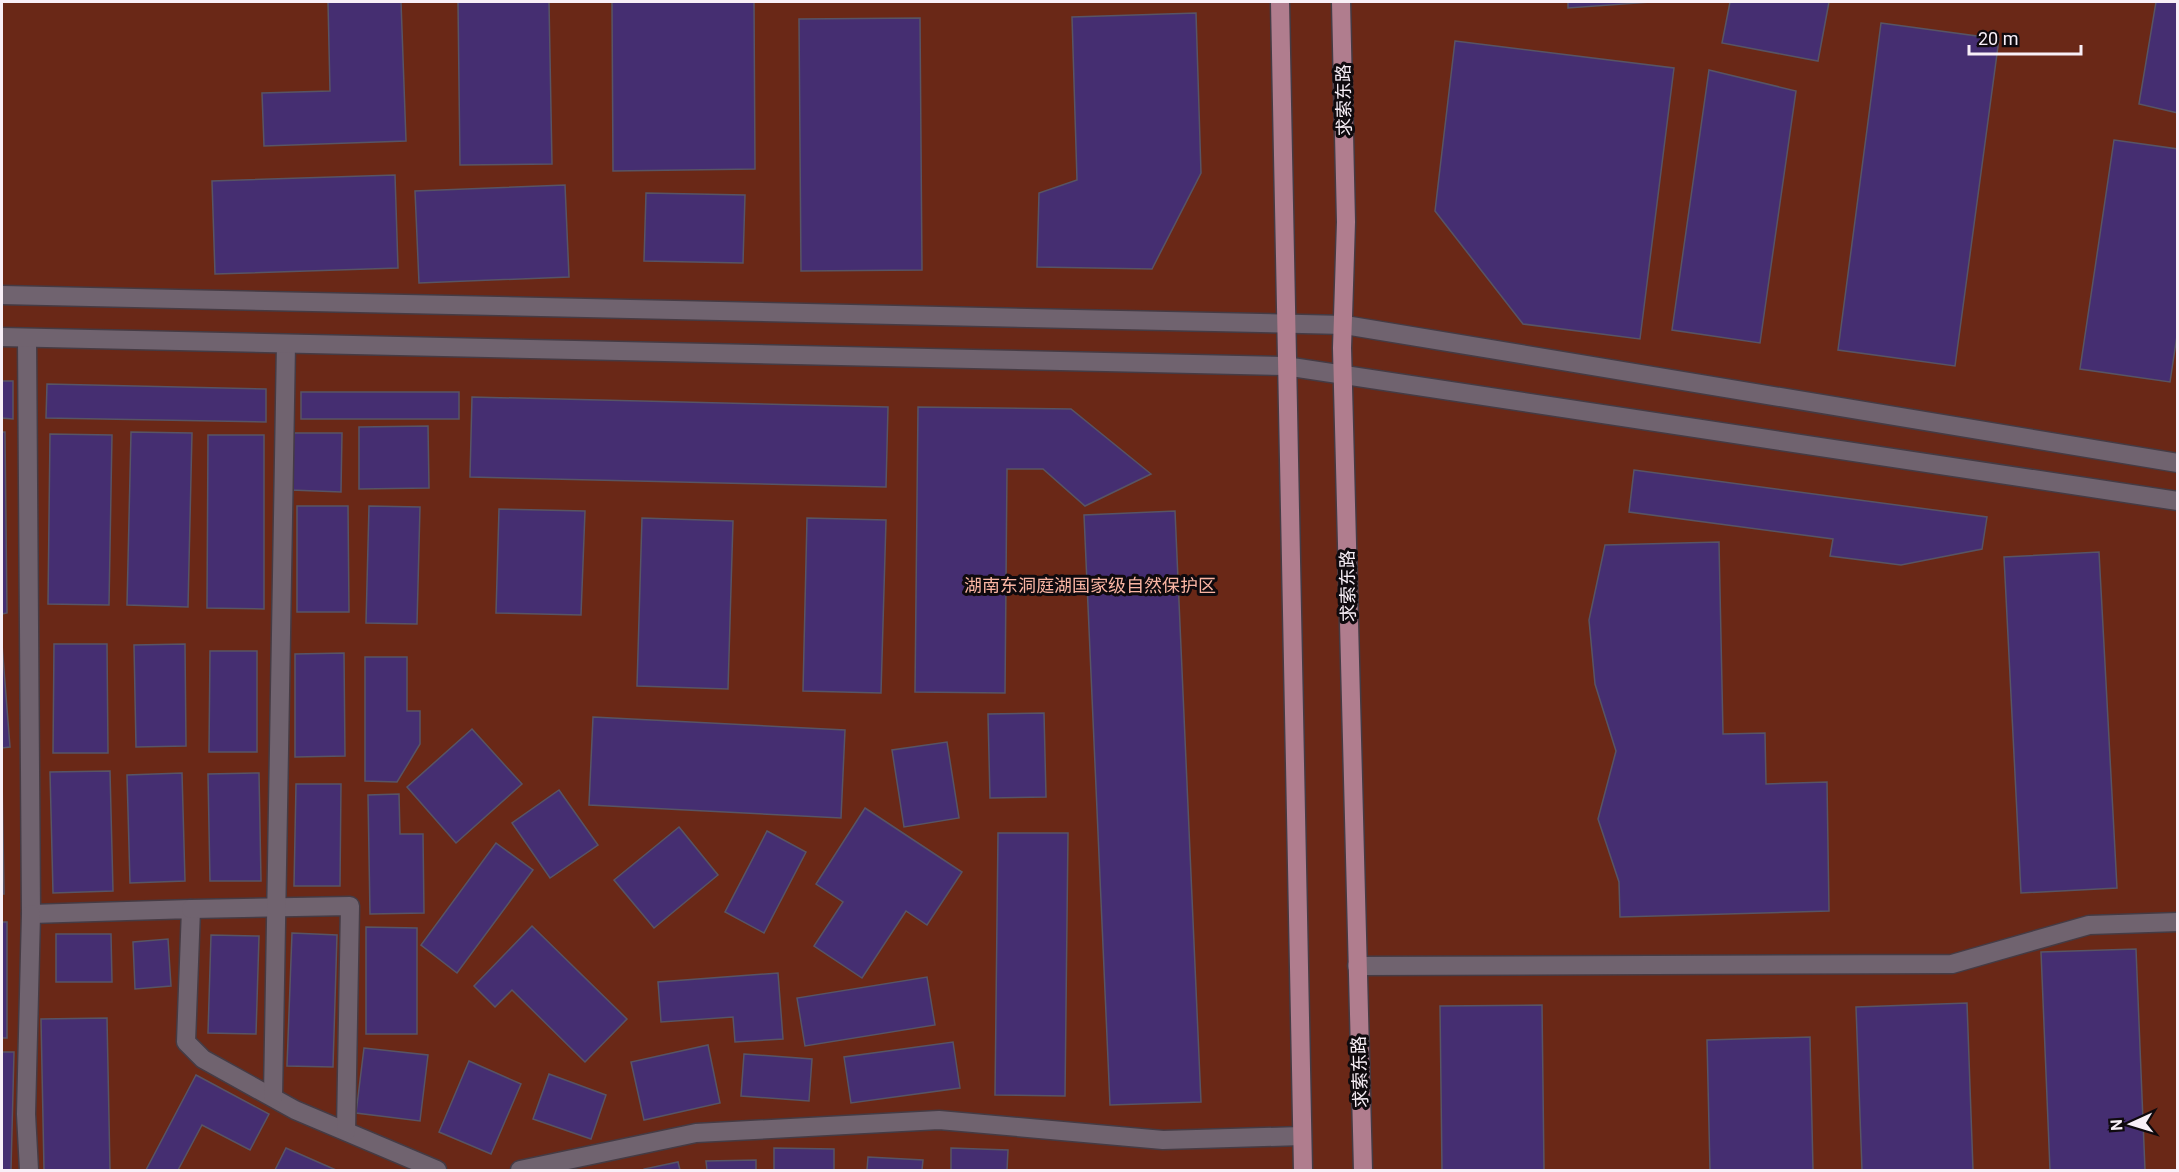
<svg xmlns="http://www.w3.org/2000/svg" width="2179" height="1172" viewBox="0 0 2179 1172" font-family="Roboto,'Noto Sans SC',sans-serif">
	<rect width="100%" height="100%" fill="#291e28"/>
	<rect fill="#6a2817" x="2" y="2" width="2175" height="1168"/>
	<g fill="#452e71" stroke="#585464" stroke-width="1.5">
		<path d="M328,2H401L406,141L264,146L262,93L330,91Z"/>
		<path d="M458,2H549L552,164L460,165Z"/>
		<path d="M612,2H754L755,169L613,171Z"/>
		<path d="M1568,2H1651L1568,8Z"/>
		<path d="M1730,2H1829L1818,61L1722,43Z"/>
		<path d="M2156,2H2178V113L2139,104Z"/>
		<path d="M1196,13L1201,173L1152,269L1037,267L1039,193L1077,180L1072,17Z"/>
		<path d="M920,18L922,270L801,271L799,19Z"/>
		<path d="M1881,23L1999,39L1955,366L1838,350Z"/>
		<path d="M1455,41L1674,68L1640,339L1523,324L1435,211Z"/>
		<path d="M1709,70L1796,91L1760,343L1672,330Z"/>
		<path d="M2114,140L2178,149V329L2170,382L2080,369Z"/>
		<path d="M395,175L398,268L215,274L212,181Z"/>
		<path d="M565,185L569,277L419,283L415,191Z"/>
		<path d="M646,193L745,195L743,263L644,261Z"/>
		<path d="M2,381H13V419L2,418Z"/>
		<path d="M47,384L266,389V422L46,418Z"/>
		<rect x="301" y="392" width="158" height="27"/>
		<path d="M472,397L888,407L886,487L470,477Z"/>
		<path d="M918,407L1071,409L1151,474L1085,506L1043,469H1007L1005,693L915,692Z"/>
		<path d="M428,426L429,488L359,489V427Z"/>
		<path d="M2,432H5L7,613L2,614Z"/>
		<path d="M131,432L192,433L188,607L127,605Z"/>
		<path d="M293,433H342L341,492L291,490Z"/>
		<path d="M50,434L112,435L109,605L48,604Z"/>
		<path d="M208,435H264V609L207,608Z"/>
		<path d="M1634,470L1987,517L1982,549L1901,565L1830,556L1833,539L1629,512Z"/>
		<path d="M297,506H348L349,612H297Z"/>
		<path d="M369,506L420,507L417,624L366,623Z"/>
		<path d="M499,509L585,511L581,615L496,613Z"/>
		<path d="M1175,511L1201,1102L1110,1105L1084,515Z"/>
		<path d="M642,518L733,521L728,689L637,686Z"/>
		<path d="M807,518L886,520L881,693L803,691Z"/>
		<path d="M1719,542L1723,734L1765,733L1766,784L1827,782L1829,911L1620,917L1619,882L1598,819L1616,751L1595,684L1589,620L1605,545Z"/>
		<path d="M2099,552L2117,888L2021,893L2004,557Z"/>
		<path d="M2,644L10,747L2,748Z"/>
		<path d="M54,644H107L108,753H53Z"/>
		<path d="M185,644L186,746L136,747L134,645Z"/>
		<path d="M210,651H257V752H209Z"/>
		<path d="M344,653L345,756L295,757V654Z"/>
		<path d="M365,657H407V711H420V744L397,782L365,781Z"/>
		<path d="M1044,713L1046,797L990,798L988,714Z"/>
		<path d="M593,717L845,730L841,818L589,805Z"/>
		<path d="M472,729L522,784L456,843L407,787Z"/>
		<path d="M947,742L959,818L904,827L892,750Z"/>
		<path d="M110,771L113,891L53,893L50,772Z"/>
		<path d="M182,773L185,881L130,883L127,775Z"/>
		<path d="M259,773L261,881H210L208,774Z"/>
		<path d="M2,776L4,894H2Z"/>
		<path d="M296,784H341L340,886H294Z"/>
		<path d="M559,790L598,845L550,878L512,823Z"/>
		<path d="M399,794L400,834H423L424,913L370,914L368,795Z"/>
		<path d="M865,808L962,872L927,925L906,911L862,978L814,946L843,902L816,884Z"/>
		<path d="M679,827L718,875L654,928L614,880Z"/>
		<path d="M767,831L806,852L764,933L725,912Z"/>
		<path d="M998,833H1068L1065,1096L995,1095Z"/>
		<path d="M496,843L533,870L457,973L421,945Z"/>
		<rect x="2" y="922" width="5" height="116"/>
		<path d="M532,926L627,1019L585,1062L512,990L495,1007L474,986Z"/>
		<path d="M366,927L417,928V1034H366Z"/>
		<path d="M292,933L337,935L333,1067L287,1066Z"/>
		<path d="M56,934H111L112,982H56Z"/>
		<path d="M211,935L259,936L256,1034L208,1033Z"/>
		<path d="M168,939L171,986L135,989L133,942Z"/>
		<path d="M2136,949L2145,1170H2050L2041,952Z"/>
		<path d="M778,973L783,1039L735,1042L733,1017L661,1022L658,982Z"/>
		<path d="M927,977L935,1025L805,1046L797,998Z"/>
		<path d="M1967,1003L1973,1170H1862L1856,1007Z"/>
		<path d="M1542,1005L1544,1170H1442L1440,1006Z"/>
		<path d="M107,1018L110,1170H44L41,1019Z"/>
		<path d="M1810,1037L1813,1170H1710L1707,1040Z"/>
		<path d="M953,1042L960,1088L851,1103L844,1057Z"/>
		<path d="M708,1045L720,1103L644,1120L631,1062Z"/>
		<path d="M364,1048L428,1055L420,1121L356,1113Z"/>
		<path d="M2,1052H14L11,1170H2Z"/>
		<path d="M744,1054L812,1059L809,1101L741,1096Z"/>
		<path d="M469,1061L521,1084L491,1154L439,1132Z"/>
		<path d="M549,1074L606,1095L591,1139L533,1119Z"/>
		<path d="M196,1075L269,1114L250,1150L202,1125L178,1170H146Z"/>
		<path d="M286,1148L336,1170H275Z"/>
		<path d="M774,1148L834,1149V1170H774Z"/>
		<path d="M951,1148L1008,1150L1007,1170H951Z"/>
		<path d="M868,1157L923,1160L922,1170H867Z"/>
		<path d="M756,1160V1170H707L706,1161Z"/>
		<path d="M678,1162L680,1170H644V1169Z"/>
	</g>
	<g fill="none" stroke-linecap="round" stroke-linejoin="round">
		<g stroke="#453b44" stroke-width="21">
			<g id="minor">
				<path d="M27,338L31,914L191,909L186,1042L203,1059L295,1110L437,1170"/>
				<path d="M191,909L350,906L346,1131"/>
				<path d="M1357,966L1952,964L2089,925L2178,922"/>
				<path d="M273,1097L286,344"/>
				<path d="M29,1170L26,1114L31,914"/>
				<path d="M520,1170L696,1133L939,1120L1163,1140L1302,1136"/>
			</g>
		</g>
		<g stroke="#453b44" stroke-width="21">
			<g id="secondary">
				<path d="M2,295L1345,325L2178,463"/>
				<path d="M2,337L1285,366L2178,501"/>
			</g>
		</g>
		<g stroke="#453b44" stroke-width="21">
			<g id="primary">
				<path d="M1280,2L1303,1170"/>
				<path d="M1341,2L1346,222L1342,348L1363,1170"/>
			</g>
		</g>
		<use href="#minor" stroke="#70636f" stroke-width="18"/>
		<use href="#secondary" stroke="#70636f" stroke-width="18"/>
		<use href="#primary" stroke="#b07d8e" stroke-width="18"/>
	</g>
	<g text-anchor="middle" stroke-width="6" stroke-linejoin="round" paint-order="stroke">
		<g font-size="18" fill="#f8eff7" stroke="#0f0a0e">
			<text transform="translate(1344 100) rotate(-91)" y="6">求索东路</text>
			<text transform="translate(1348 586) rotate(-91)" y="6">求索东路</text>
			<text transform="translate(1360 1072) rotate(-92)" y="6">求索东路</text>
		</g>
		<g font-size="18" fill="#fab5a3" stroke="#0f0a0e">
			<text x="1090" y="592">湖南东洞庭湖国家级自然保护区</text>
		</g>
	</g>
	<rect width="2179" height="1172" fill="none" stroke="#f8eff7" stroke-width="6"/>
	<g transform="translate(2131 1124) rotate(266)" stroke="#0f0a0e" stroke-width="4.5" paint-order="stroke">
	<path d="M0-4.5L10 22L0 15L-10 22Z" fill="#f8eff7"/>
	<text y="-9" font-size="16" font-weight="bold" text-anchor="middle" fill="#f8eff7">N</text>
	</g>
	<path d="M1969 45v9h112v-9" fill="none" stroke="#f8eff7" stroke-width="3"/>
	<text x="1978" y="45" font-size="18" fill="#f8eff7" stroke="#0f0a0e" stroke-width="4.5" paint-order="stroke">20 m</text>
</svg>
